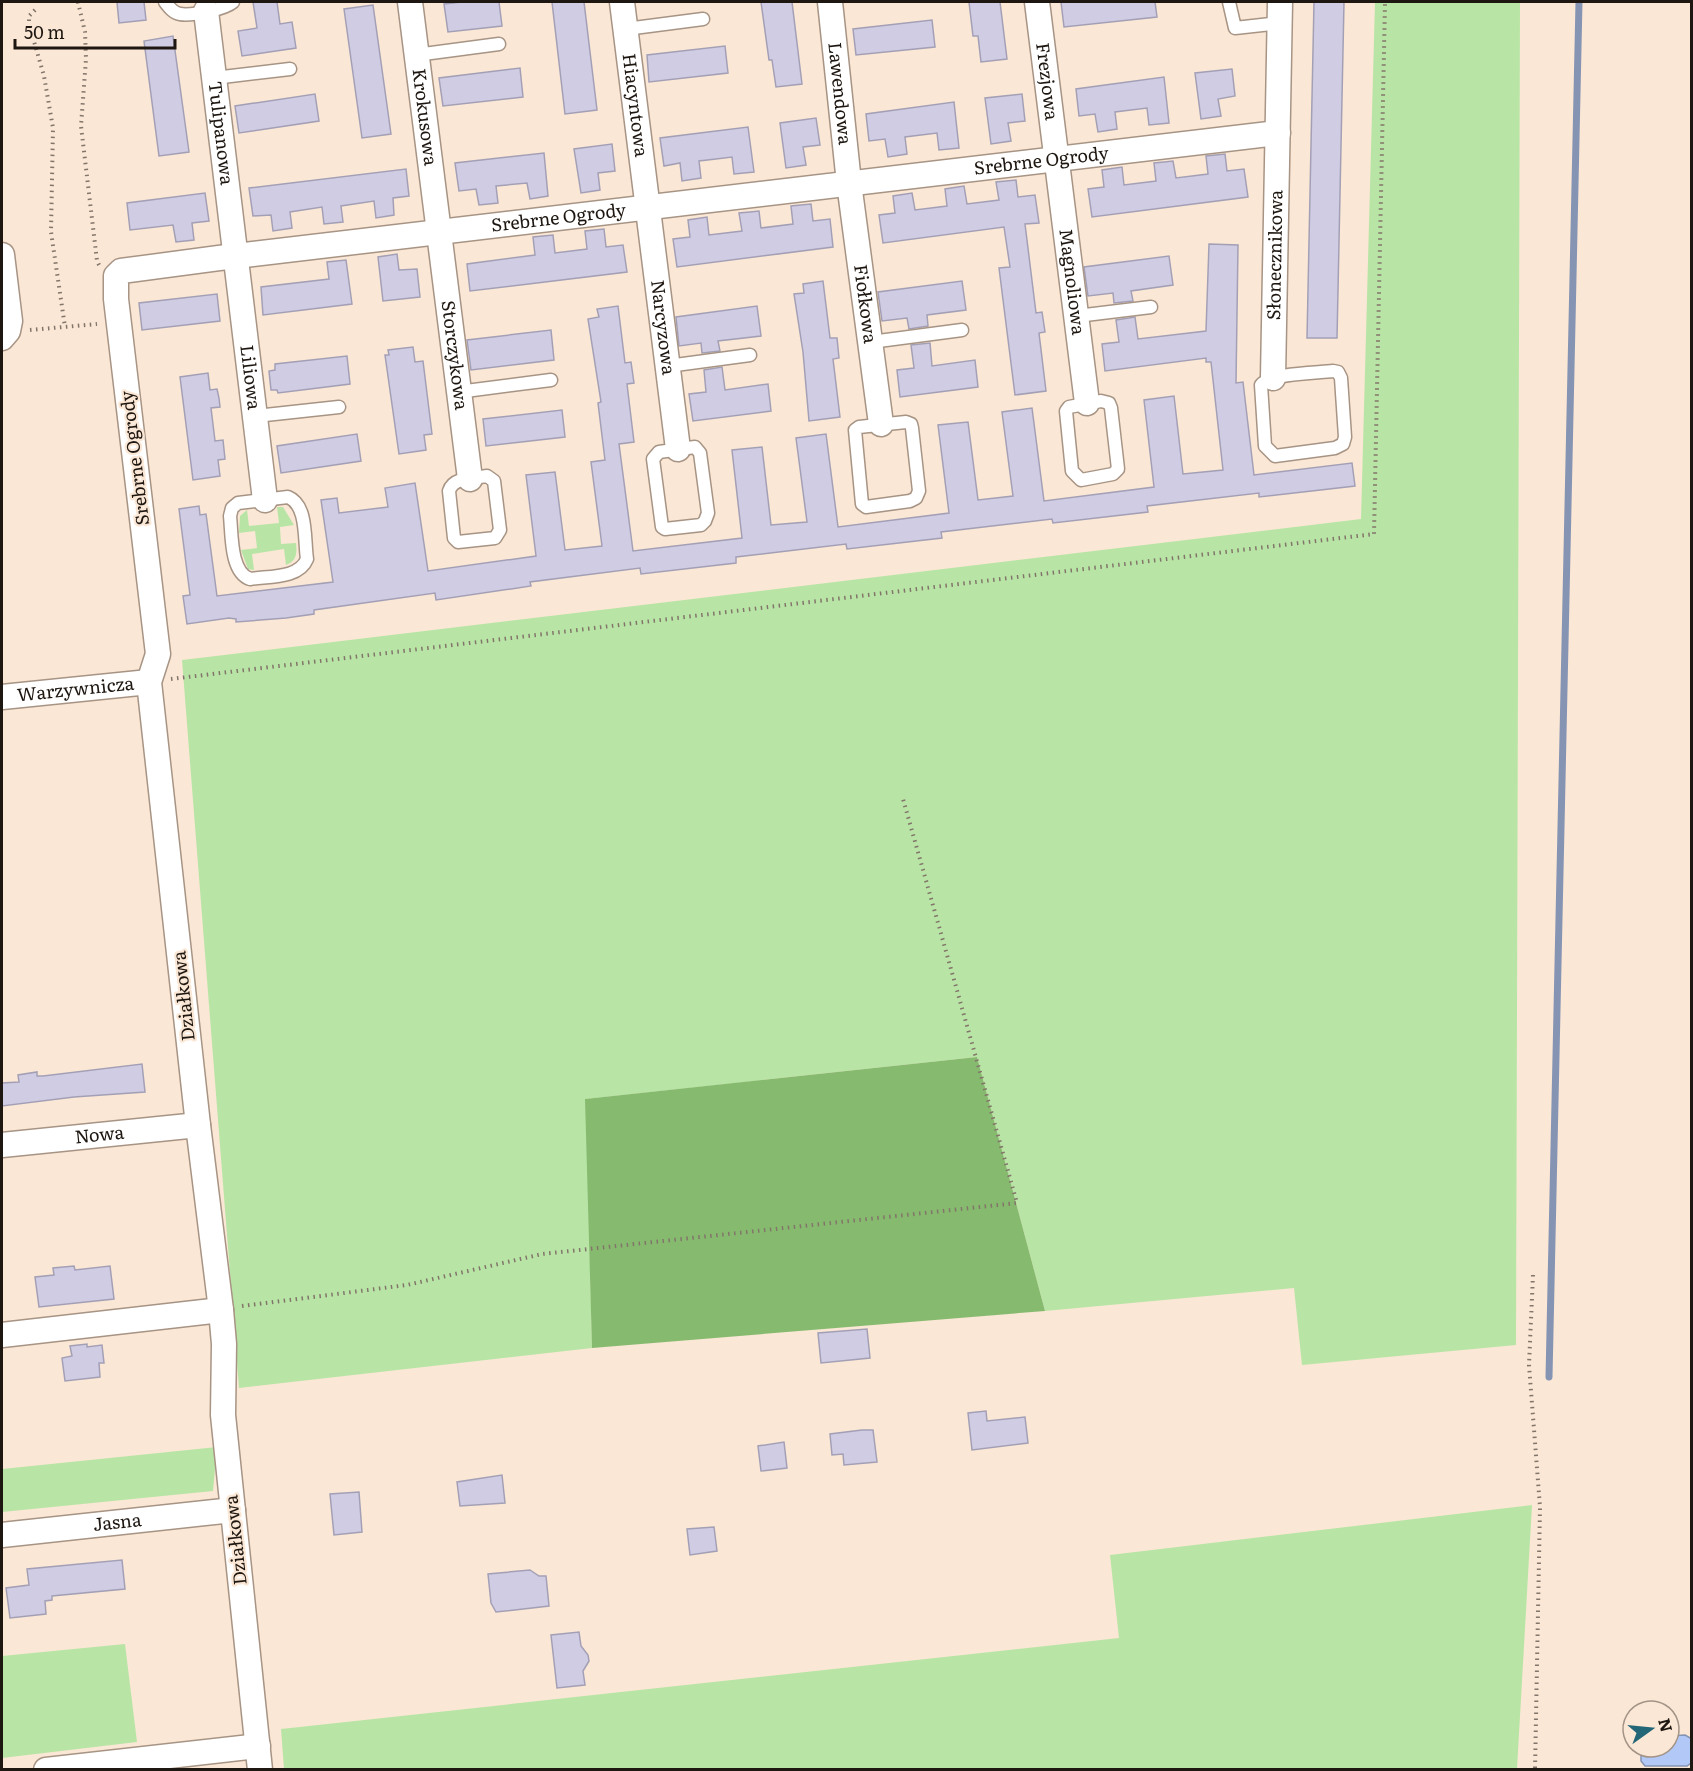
<svg xmlns="http://www.w3.org/2000/svg" width="1693" height="1771" viewBox="0 0 1693 1771" font-family="Literata,serif">
	<rect width="100%" height="100%" fill="#fbe7d5"/>
	<g fill="#b8e5a6">
		<path d="M1375,2H1520L1516,1345L1302,1365L1294,1288L1045,1311L977,1057L586,1099L592,1348L239,1388L182,660L1361,519Z"/>
		<path d="M277,507H283L294,525L280,527L281,544L296,543C297,553 297,561 286,565L284,549L252,554L254,570L248,569L241,550L257,548L255,531L239,533L240,516L247,510L249,526L279,523Z"/>
		<path d="M217,1447L213,1491L2,1512V1469Z"/>
		<path d="M1532,1505L1517,1769H284L281,1729L1119,1638L1110,1555Z"/>
		<path d="M125,1644L137,1742L2,1758V1656Z"/>
	</g>
	<path fill="#86bb6f" d="M977,1057L1045,1311L592,1348L585,1099Z"/>
	<path fill="#b2c9f8" stroke="#8694b3" stroke-width="1.5" d="M1685,1735L1692,1739L1691,1763L1687,1766H1645L1641,1761V1747H1669V1736Z"/>
	<g fill="none" stroke-linecap="round" stroke-linejoin="round">
		<path stroke="#8694b3" stroke-width="7" d="M1549,1377L1579,2"/>
	</g>
	<g fill="#d0cce4" stroke="#a3a0b6" stroke-width="1.5">
		<path d="M117,2H144L146,20L119,23Z"/>
		<path d="M253,2H277L280,24L292,22L296,48L242,56L238,31L257,28Z"/>
		<path d="M462,2H499L502,26L448,32L444,4Z"/>
		<path d="M552,2H584L597,110L565,114Z"/>
		<path d="M761,2H792L802,84L776,87L772,60H769Z"/>
		<path d="M969,2H1000L1007,59L981,62L978,36H973Z"/>
		<path d="M1061,2H1155L1157,17L1064,27Z"/>
		<path d="M1314,2H1344L1337,338H1307Z"/>
		<path d="M373,5L391,134L362,138L344,9Z"/>
		<path d="M932,20L935,47L856,55L853,29Z"/>
		<path d="M173,36L189,152L159,156L144,41Z"/>
		<path d="M725,46L728,73L649,82L647,55Z"/>
		<path d="M520,68L523,97L443,106L439,78Z"/>
		<path d="M1232,69L1235,96L1218,99L1221,116L1201,119L1195,73Z"/>
		<path d="M1164,77L1169,123L1149,125L1147,108L1115,112L1117,129L1098,132L1095,114L1079,116L1076,89Z"/>
		<path d="M315,94L319,121L239,133L235,106Z"/>
		<path d="M1022,94L1025,121L1008,123L1011,141L991,144L985,98Z"/>
		<path d="M954,102L959,148L939,150L937,133L905,137L907,154L888,157L885,139L869,141L866,114Z"/>
		<path d="M816,118L820,145L803,147L806,165L786,168L780,123Z"/>
		<path d="M748,127L754,172L734,174L732,157L716,159L699,161L701,178L682,181L680,163L664,166L660,138Z"/>
		<path d="M612,144L615,171L598,173L600,190L581,193L574,149Z"/>
		<path d="M544,153L548,196L530,199L527,183L496,186L498,203L479,205L476,189L459,191L455,163Z"/>
		<path d="M1225,154L1227,171L1244,169L1248,197L1092,217L1088,189L1104,187L1102,170L1122,167L1124,185L1156,181L1154,163L1164,162L1173,161L1176,178L1208,174L1206,156Z"/>
		<path d="M406,169L409,196L393,198L394,215L376,218L374,201L341,206L343,222L324,224L322,207L290,212L292,228L273,231L271,215L253,216L249,188Z"/>
		<path d="M1016,180L1018,197L1035,195L1039,223L1025,224L1036,313L1042,312L1045,332L1039,333L1046,391L1015,395L999,268L1010,267L1004,227L883,243L879,215L895,213L893,196L912,193L915,210L947,206L945,189L964,186L967,204L999,200L996,182Z"/>
		<path d="M205,193L209,221L192,223L194,240L176,242L173,225L130,230L127,203Z"/>
		<path d="M811,204L813,221L830,219L833,247L677,267L673,239L690,237L688,220L707,217L709,235L742,231L739,213L750,212L759,211L761,228L793,224L791,206Z"/>
		<path d="M604,229L606,247L623,245L627,272L470,291L467,264L535,255L533,237L553,235L555,253L587,249L585,231Z"/>
		<path d="M1209,244L1238,245L1236,383L1243,382L1254,475L1352,463L1355,486L1259,497V493L1147,506L1148,512L1053,523L1052,519L941,532L942,538L847,549L846,544L804,549L736,557V563L641,574L640,568L530,582L531,586L436,600L435,593L314,610V614L286,618L236,622V619L229,618L187,624L183,596L190,595L179,509L199,506L200,515L206,514L217,596L333,582L321,500L337,498L339,513L388,507L385,488L415,483L428,571L536,556L526,475L555,472L565,550L602,546L591,462L605,460L598,403L601,402L588,319L599,317L597,309L618,306L625,363L631,362L634,383L627,384L634,442L619,444L633,551L742,538L732,450L762,447L771,525L807,522L796,438L826,434L838,527L949,513L938,425L968,422L978,500L1013,496L1002,412L1032,408L1044,501L1154,487L1144,400L1174,396L1183,474L1223,470L1211,362H1206V358L1105,371L1102,344L1119,342L1116,320L1135,317L1138,339L1206,331Z"/>
		<path d="M397,254L399,270L417,269L420,297L383,301L378,257Z"/>
		<path d="M1169,256L1173,285L1131,291L1133,301L1114,303L1113,293L1088,296L1084,267Z"/>
		<path d="M346,260L352,304L263,315L261,287L329,279L327,262Z"/>
		<path d="M823,281L830,338H837L839,358L833,359L840,417L809,421L803,352L794,294L804,293L803,284Z"/>
		<path d="M962,281L966,310L927,315L928,326L909,329L907,318L882,321L878,292Z"/>
		<path d="M217,294L220,321L142,330L139,303Z"/>
		<path d="M757,306L761,336L718,341L720,351L702,353L701,343L679,346L676,317Z"/>
		<path d="M551,330L554,360L471,370L467,340Z"/>
		<path d="M930,343L932,366L975,360L978,387L900,397L897,370L914,368L911,345Z"/>
		<path d="M413,347L415,362L423,361L432,434L424,435L426,450L399,454L385,355H389L388,350Z"/>
		<path d="M347,356L350,384L278,393L277,390H271L269,371L275,370V364Z"/>
		<path d="M722,367L725,390L768,384L771,411L693,421L689,394L706,392L704,370Z"/>
		<path d="M208,373L210,390L217,389L219,398L220,407L211,408L215,441L223,440L225,459L218,460L220,476L193,480L180,377Z"/>
		<path d="M562,410L565,437L486,446L483,419Z"/>
		<path d="M357,434L361,461L281,473L277,446Z"/>
		<path d="M142,1064L145,1092L74,1097L2,1106V1083L19,1082L18,1075L37,1072V1076H43Z"/>
		<path d="M74,1266L75,1270L110,1266L114,1299L39,1307L35,1277L54,1275L53,1268Z"/>
		<path d="M867,1329L870,1358L821,1363L818,1333Z"/>
		<path d="M87,1344V1347L102,1345L104,1363H99L100,1377L65,1381L62,1358L72,1356L70,1346Z"/>
		<path d="M986,1411L987,1421L1025,1417L1028,1443L972,1450L968,1413Z"/>
		<path d="M862,1430H873L877,1462L844,1465L843,1454L832,1455L830,1434Z"/>
		<path d="M784,1442L787,1468L761,1471L758,1446Z"/>
		<path d="M502,1475L505,1503L460,1506L457,1482Z"/>
		<path d="M359,1492L362,1532L334,1535L330,1494Z"/>
		<path d="M714,1527L717,1551L690,1555L687,1529Z"/>
		<path d="M122,1560L125,1589L52,1596V1600L45,1601L46,1614L10,1618L6,1588L29,1585L27,1569Z"/>
		<path d="M530,1570L539,1576H546L549,1606L496,1612L491,1603L488,1574Z"/>
		<path d="M579,1632L581,1646L588,1655L589,1661L583,1671L585,1685L557,1688L551,1635Z"/>
	</g>
	<g fill="none" stroke-linecap="round" stroke-linejoin="round">
		<g stroke="#a79484" stroke-width="15">
			<g id="service">
				<path d="M165,2C169,7 173,13 180,14C192,16 225,9 233,2"/>
				<path d="M1229,2L1235,28L1280,23"/>
				<path d="M626,29L703,19"/>
				<path d="M416,55L499,44"/>
				<path d="M214,78L290,69"/>
				<path d="M1077,316L1151,307"/>
				<path d="M871,342L962,330"/>
				<path d="M668,366L750,355"/>
				<path d="M1333,371L1338,372L1341,378L1345,437L1343,444L1335,448L1275,456L1265,446L1261,385C1269,373 1317,373 1333,371Z"/>
				<path d="M458,392L551,380"/>
				<path d="M1101,401L1109,403L1111,408L1118,469L1113,474L1081,480L1072,471L1066,411L1069,407Z"/>
				<path d="M256,416L339,407"/>
				<path d="M906,422L911,424L912,428L919,491L916,498L910,501L866,507L862,504L855,430L859,427Z"/>
				<path d="M695,447L700,453L708,513L705,521L701,525L665,529L662,527L653,459L659,452Z"/>
				<path d="M487,476L494,481L500,530L495,538L458,542L454,538L449,491C453,477 474,478 487,476Z"/>
				<path d="M288,497C308,505 304,540 307,559C299,579 268,576 250,579C230,572 232,534 230,516L232,508L238,503Z"/>
			</g>
		</g>
		<g stroke="#a79484" stroke-width="27">
			<g id="minor">
				<path id="s1" d="M410,2L470,479"/>
				<path id="s2" d="M622,2L678,449"/>
				<path id="s3" d="M830,2L849,183L881,424"/>
				<path id="s4" d="M1037,2L1087,403"/>
				<path id="s5" d="M206,11L265,500"/>
				<path d="M2,255L10,321L8,331L2,338"/>
				<path id="s6" d="M1273,378L1280,2"/>
				<path id="s7" d="M2,697L149,682"/>
				<path id="s8" d="M2,1145L198,1125"/>
				<path d="M2,1335L221,1310"/>
				<path id="s9" d="M2,1535L233,1510"/>
				<path d="M46,1770L258,1746"/>
				<path id="s10" d="M260,1770L223,1415L224,1344L221,1310L198,1125L149,682L158,654L116,299V276L121,271L219,258L1278,133"/>
			</g>
		</g>
		<g stroke="#82756a" stroke-width="4" stroke-dasharray="1.5 4.5" stroke-linecap="butt">
			<path d="M78,2L85,32L86,59L81,126L97,261L99,265"/>
			<path d="M35,10L29,16V24L44,76L53,128L51,232L65,327"/>
			<path d="M30,330L97,324"/>
			<path d="M171,679L1374,534L1385,2"/>
			<path d="M1533,1275L1529,1365L1540,1507L1535,1770"/>
			<path d="M242,1306L407,1285L542,1254L1017,1203L903,799"/>
		</g>
		<use href="#service" stroke="#fff" stroke-width="12"/>
		<use href="#minor" stroke="#fff" stroke-width="24"/>
	</g>
	<g text-anchor="middle" stroke-width="4.5" stroke-linejoin="round" paint-order="stroke">
		<g font-size="18" fill="#1e1711" stroke="#fbe7d5">
			<text dy="6" stroke="none"><textPath href="#s4" startOffset="80">Frezjowa</textPath></text>
			<text dy="6" stroke="none"><textPath href="#s3" startOffset="92">Lawendowa</textPath></text>
			<text dy="6" stroke="none"><textPath href="#s2" startOffset="104">Hiacyntowa</textPath></text>
			<text dy="6" stroke="none"><textPath href="#s1" startOffset="116">Krokusowa</textPath></text>
			<text dy="6" stroke="none"><textPath href="#s5" startOffset="123">Tulipanowa</textPath></text>
			<text dy="6" stroke="none"><textPath href="#s10" startOffset="2438">Srebrne Ogrody</textPath></text>
			<text dy="6" stroke="none"><textPath href="#s10" startOffset="1952">Srebrne Ogrody</textPath></text>
			<text dy="6" stroke="none"><textPath href="#s6" startOffset="123">Słonecznikowa</textPath></text>
			<text dy="6" stroke="none"><textPath href="#s4" startOffset="282">Magnoliowa</textPath></text>
			<text dy="6" stroke="none"><textPath href="#s3" startOffset="304">Fiołkowa</textPath></text>
			<text dy="6" stroke="none"><textPath href="#s2" startOffset="328">Narcyzowa</textPath></text>
			<text dy="6" stroke="none"><textPath href="#s1" startOffset="356">Storczykowa</textPath></text>
			<text dy="6" stroke="none"><textPath href="#s5" startOffset="369">Liliowa</textPath></text>
			<text transform="translate(135 458) rotate(-97)" y="6">Srebrne Ogrody</text>
			<text dy="6" stroke="none"><textPath href="#s7" startOffset="74">Warzywnicza</textPath></text>
			<text transform="translate(184 996) rotate(-96)" y="6">Działkowa</text>
			<text dy="6" stroke="none"><textPath href="#s8" startOffset="98">Nowa</textPath></text>
			<text dy="6" stroke="none"><textPath href="#s9" startOffset="116">Jasna</textPath></text>
			<text transform="translate(236 1540) rotate(-96)" y="6">Działkowa</text>
		</g>
	</g>
	<rect width="1693" height="1771" fill="none" stroke="#1e1711" stroke-width="6"/>
	<g transform="translate(1651 1729) rotate(75)"><circle r="28" fill="#fbe7d5" stroke="#a39487" stroke-width="1.5"/>
	<path d="M0-4.5L10 22L0 15L-10 22Z" fill="#226677"/>
	<text y="-9" font-size="16" font-weight="bold" text-anchor="middle" fill="#1e1711">N</text>
	</g>
	<path d="M15 39v9h160v-9" fill="none" stroke="#1e1711" stroke-width="3"/>
	<text x="24" y="39" font-size="18" fill="#1e1711" stroke="#fbe7d5" stroke-width="4.5" paint-order="stroke">50 m</text>
</svg>
